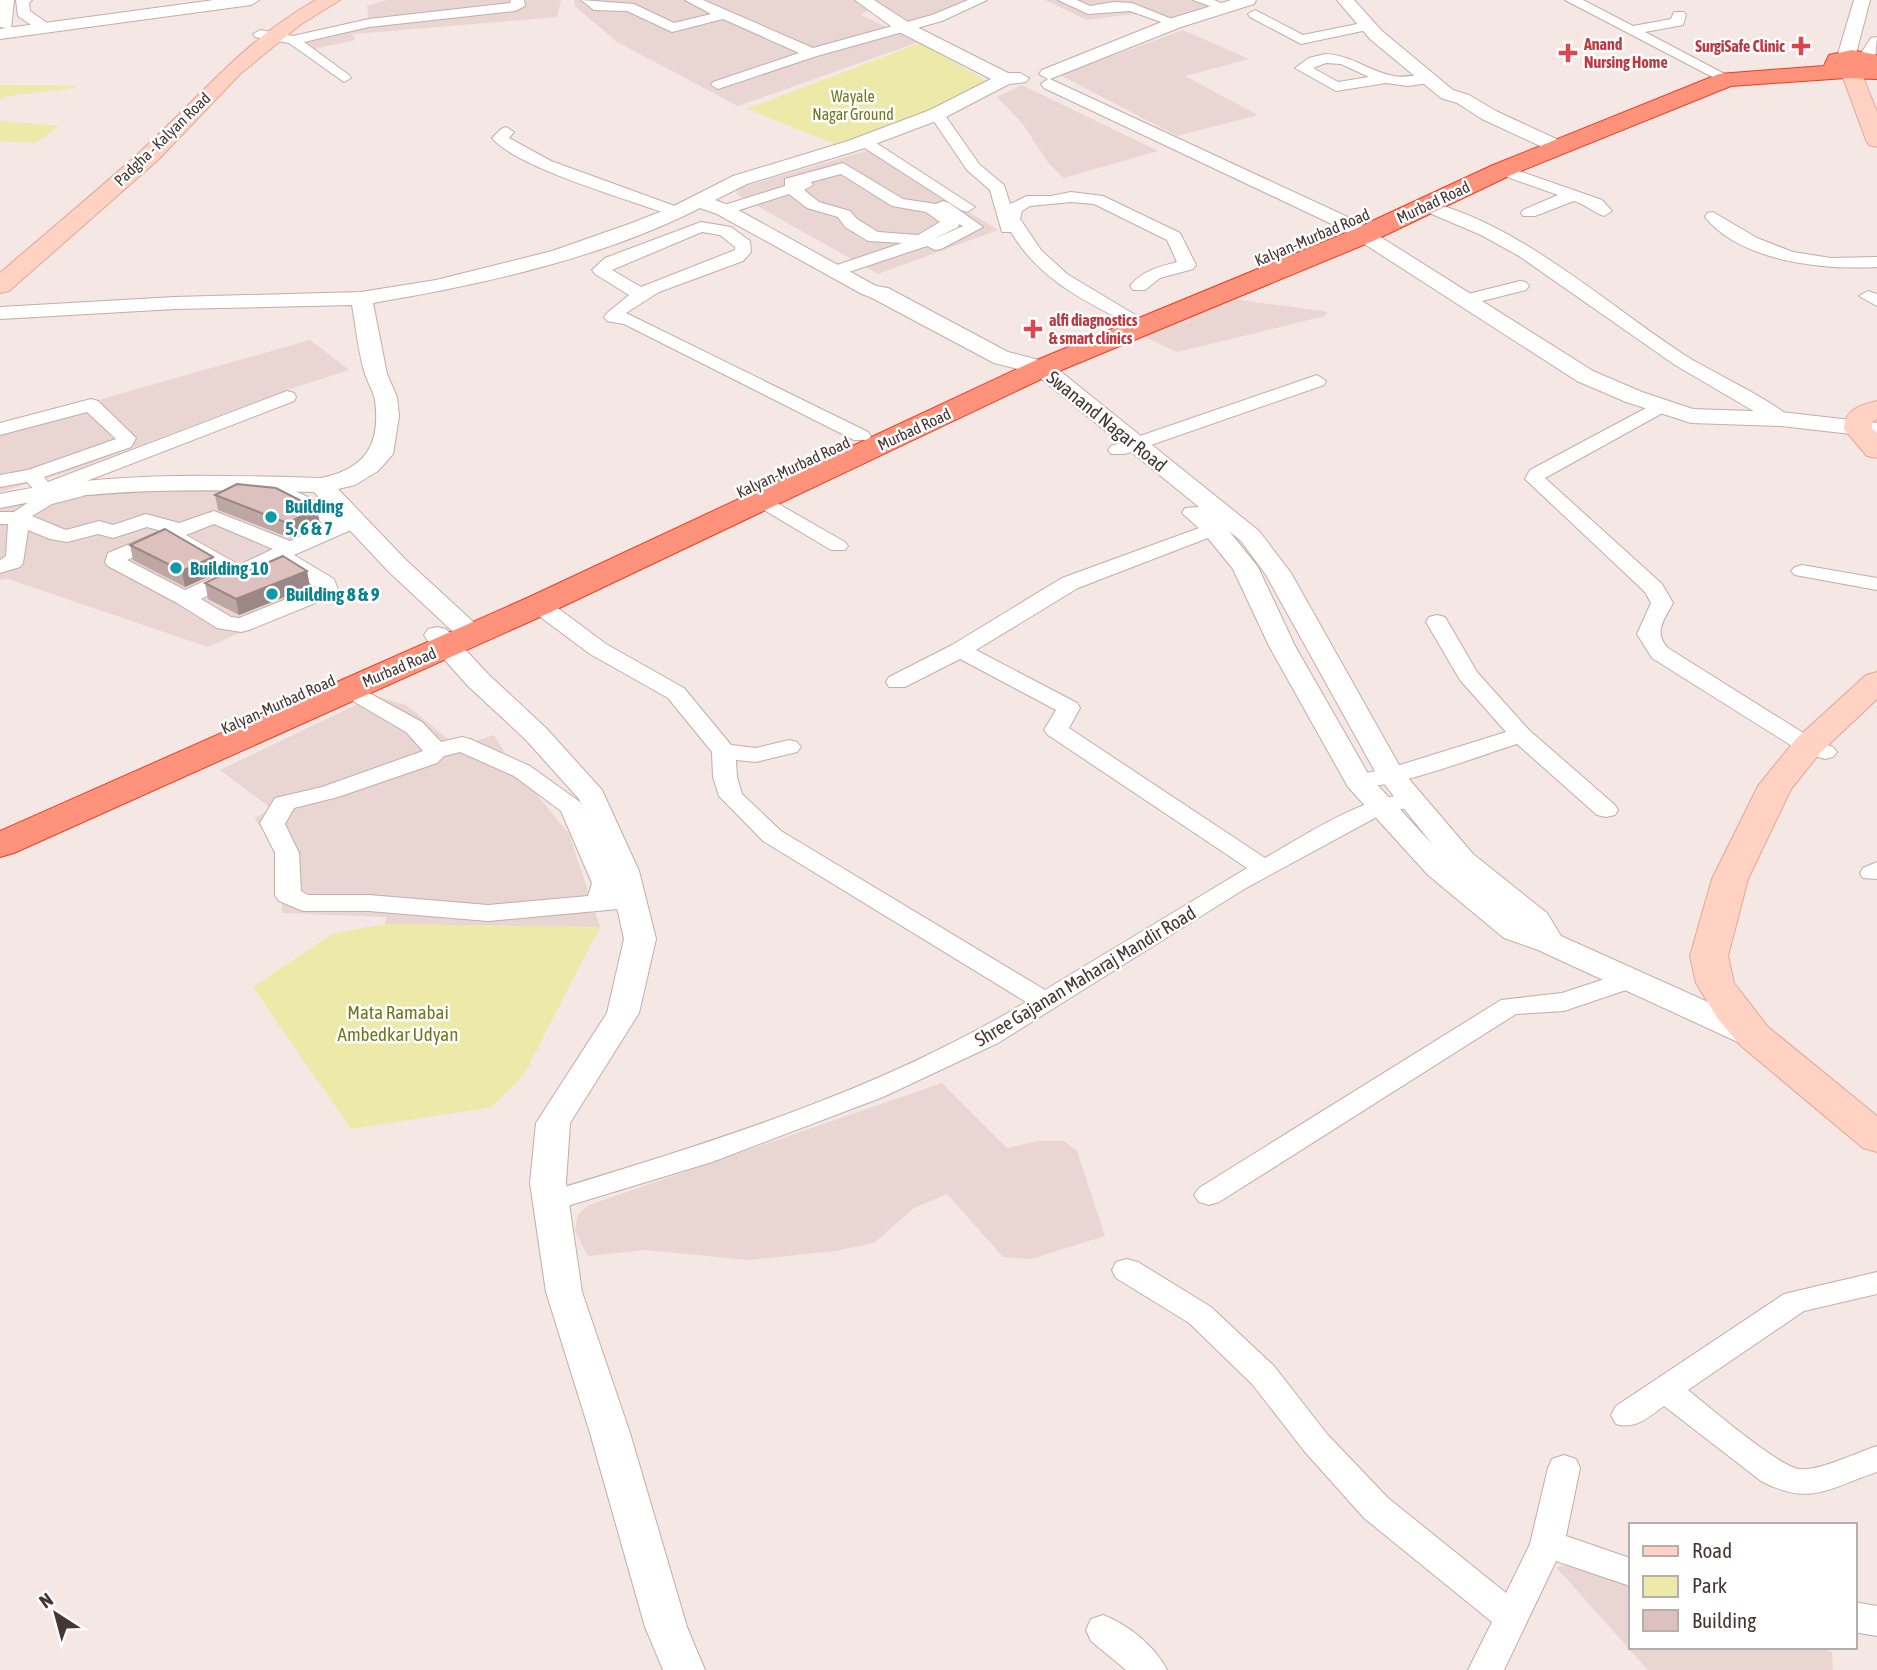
<svg xmlns="http://www.w3.org/2000/svg" width="1877" height="1670" viewBox="0 0 1877 1670" font-family="'Asap Condensed',sans-serif">
	<rect width="100%" height="100%" fill="#f4e7e4"/>
	<g fill="#e9d6d2">
		<path d="M387,0H561L557,17L353,34L355,40L314,49L298,38L369,22L367,6Z"/>
		<path d="M574,0H856L870,9L861,15L919,42L738,106L617,42L575,6Z"/>
		<path d="M875,0H982L918,27Z"/>
		<path d="M1045,0H1214L1203,3L1210,8L1176,19L1166,16L1154,19L1134,14L1087,20Z"/>
		<path d="M1183,30L1249,59L1185,76L1258,115L1177,136L1060,75Z"/>
		<path d="M1022,85L1158,151L1064,178L1049,164L1022,123L997,97Z"/>
		<path d="M869,150L998,230L878,274L736,194L739,188Z"/>
		<path d="M1226,298L1328,312L1325,316L1177,352L1140,335Z"/>
		<path d="M310,340L349,370L284,391L74,470L0,492V428Z"/>
		<path d="M261,488L304,495L338,516L292,554L340,588L208,647L8,579L0,580V507L59,491Z"/>
		<path d="M374,696L406,705L458,747L494,735L512,764L569,834L600,927L385,924L386,917L282,913L280,854L254,818L272,809L220,770Z"/>
		<path d="M942,1083L1007,1148L1038,1141H1064L1077,1151L1105,1236L1031,1259L1003,1257L947,1194L914,1208L874,1243L835,1251L748,1260L645,1250L588,1256L575,1231L578,1214L589,1205Z"/>
		<path d="M1576,1563L1630,1582V1647H1819L1832,1652L1833,1670H1648L1556,1567Z"/>
	</g>
	<g fill="#ede9a8">
		<path d="M920,43L987,81L931,110L840,146L747,109Z"/>
		<path d="M0,85H7L76,86L75,88L7,96L0,101Z"/>
		<path d="M0,121L59,126L35,143L0,141Z"/>
		<path d="M385,924L600,927L523,1076L492,1107L351,1129L253,987L332,934Z"/>
	</g>
	<g fill="none" stroke-linecap="round" stroke-linejoin="round">
		<g stroke="#c3ada9" stroke-width="2">
			<g id="minor">
				<path d="M0,0H14L11,29L0,27Z"/>
				<path d="M16,0H32L29,3L30,11L50,25V31H40L18,16Z"/>
				<path d="M510,0H524L525,6L515,11L369,27L304,42L349,75L351,78L344,82L289,43L255,37L253,34L260,30L293,36L369,19L511,3Z"/>
				<path d="M581,0L634,4L674,23L711,14L685,0H703L813,48L932,15L968,0H987L942,21L817,56L718,89L711,85L713,82L799,53L723,19L672,32L627,11L594,10Z"/>
				<path d="M1058,0H1077L1090,6L1114,2L1132,3L1182,23L1175,27L1130,11L1088,14Z"/>
				<path d="M1193,0H1214L1230,7L1223,11Z"/>
				<path d="M1565,0H1583L1633,26L1671,19L1674,12H1684L1686,15L1683,25L1645,32L1734,79L1732,82H1722Z"/>
				<path d="M1255,10L1303,35L1367,22L1374,26L1372,29L1301,44L1250,17L1248,14Z"/>
				<path d="M1325,54C1352,55 1370,72 1394,76C1407,79 1428,70 1437,79L1435,82L1408,86L1386,83L1336,91L1295,68L1309,58ZM1326,63L1341,64L1369,77L1338,82L1313,68Z"/>
				<path d="M937,109L942,111L979,164L1004,185L1010,204L1027,196H1051L1071,192L1103,196L1180,233L1196,265L1193,269L1160,278L1145,290H1133L1130,286C1143,270 1159,267 1177,262L1167,240L1094,204L1071,202L1030,206L1022,211L1020,219L1041,250L1067,274L1137,316L1128,321L1122,320C1078,298 1037,276 1011,232H1002L990,190L967,170L929,114Z"/>
				<path d="M506,127L514,132L509,138L551,161L683,209L685,212L683,215H671C632,201 515,167 492,138L501,129Z"/>
				<path d="M865,137L870,139L975,207L967,212L961,210L860,145L857,142Z"/>
				<path d="M843,163L903,199L936,204L943,201L949,203L983,227L941,249L935,250L927,246L837,276L831,275L828,271L831,267L902,243L868,241L845,227L838,217L807,208L789,194L724,215L716,210L718,207L785,186V179ZM841,174L892,206L926,212L940,222L918,235L878,232L857,219L850,211L819,202L804,190L813,185L811,182ZM959,224L963,226L932,240L958,227Z"/>
				<path d="M1502,165L1602,200L1612,211L1604,216C1594,213 1585,204 1574,201L1535,216H1523L1521,213L1523,210L1558,195L1496,173L1494,170Z"/>
				<path d="M1426,201C1520,224 1606,304 1686,356C1708,370 1778,403 1791,419L1781,425L1774,423L1675,365L1519,256L1481,235L1420,209L1418,206L1420,203Z"/>
				<path d="M1713,212L1757,238L1793,252L1831,258L1877,257V267C1824,270 1741,262 1705,217L1707,213Z"/>
				<path d="M701,222L731,227L750,241L751,252L743,261L659,292L626,313L868,432L871,436L868,440H854L624,324L607,321L604,317L607,313L629,295L595,274L592,270L605,258ZM702,232L720,235L735,247V250L641,287L612,270Z"/>
				<path d="M1520,281L1526,282L1529,286L1526,290L1466,305L1457,300L1460,296Z"/>
				<path d="M1868,291L1877,294V306L1859,296Z"/>
				<path d="M1317,375L1326,381L1324,385L1125,454H1111L1108,450L1111,446Z"/>
				<path d="M287,391L294,393L296,397L294,401L71,487L83,488L86,492L83,496L52,504L32,516L66,530L99,521L113,525L146,514L179,523L214,511L290,541L325,525L300,506L260,495L257,491L260,487C286,480 322,504 342,519L353,516L360,518L363,522L360,526L294,555L334,579L338,590L335,595L249,630L241,632L217,628L177,603L108,566L105,562L108,553L161,531L147,527L113,538L98,534L67,542L50,539L28,530L23,563L20,567L0,573V560L6,556L8,524H0V512H14L39,495L27,482L0,487V475L28,470L116,439L87,412L0,435V423L91,399L98,401L136,438L131,447L44,477L48,482ZM214,524L273,549L239,565L186,535ZM168,542L222,573L185,590L127,560ZM277,563L316,587L239,618L231,617L201,599Z"/>
				<path d="M1661,400L1668,402L1670,406L1668,410L1545,478L1662,584L1673,603C1664,620 1653,632 1668,648L1816,741L1833,747L1837,752L1833,757L1825,759L1800,751L1652,658L1637,634L1651,603L1645,592L1525,479L1530,470Z"/>
				<path d="M761,494L845,542L848,546L845,550H831L754,504L751,500L754,496Z"/>
				<path d="M1232,516L1239,518L1242,522L1239,526L1078,588L976,650L1077,703L1080,708L1069,728L1265,858C1302,837 1378,786 1420,796L1423,801L1420,806L1386,812L1246,888L998,1043L883,1097L712,1162L551,1211L541,1208L536,1201L541,1194C706,1144 878,1092 1026,1002L763,841L719,796L713,777L712,752L668,698L590,654L531,610L528,605L531,600H547L606,644L684,688L731,745L756,748L789,740L797,742L801,747L797,752L756,762L736,760L737,777L742,794L781,831L1045,990L1247,868L1048,735L1044,730L1056,710L960,659L905,687H889L886,682L889,677L952,645L1062,578Z"/>
				<path d="M1802,565L1877,578V590L1795,575L1791,571L1795,567Z"/>
				<path d="M1437,615L1445,617L1477,672L1529,730L1615,805L1618,810L1615,815L1606,817L1597,815L1517,744C1481,755 1382,794 1350,786L1346,781L1350,776L1387,769L1506,732L1460,680L1426,622L1429,617Z"/>
				<path d="M347,681L422,722L441,742L462,737L470,739L530,766L580,802L618,883L614,894L640,895L644,901L640,907L488,921L369,911H303L279,901L275,895V853L260,823L275,798L322,787L423,751L406,732L339,693L336,688L339,683ZM460,752L514,776L561,811L592,883L588,896L488,905L369,895H308L301,891L299,853L285,824L294,808L338,797L437,763L444,756Z"/>
				<path d="M1877,862V879L1863,878L1860,873L1863,868Z"/>
				<path d="M1629,971L1638,974L1642,980L1638,986L1564,1011L1516,1014L1219,1202L1209,1205L1199,1202L1194,1195L1199,1188L1501,1000L1562,993Z"/>
				<path d="M1127,1259L1138,1262L1211,1307L1274,1366L1327,1434L1388,1498L1506,1593L1530,1544L1548,1468L1552,1459L1564,1455L1576,1459L1580,1468L1566,1536L1630,1558V1586L1556,1561L1504,1670H1468L1492,1622L1364,1518L1305,1452L1252,1384L1189,1323L1116,1278L1112,1270L1116,1262Z"/>
				<path d="M1877,1272V1294L1804,1311L1688,1390C1708,1406 1778,1466 1799,1469C1817,1472 1858,1452 1877,1446V1472C1829,1488 1810,1507 1761,1481L1664,1406C1648,1417 1636,1430 1616,1424L1611,1415L1616,1406L1784,1294Z"/>
				<path d="M1854,1602L1877,1606V1636L1854,1632Z"/>
				<path d="M1103,1615C1127,1624 1155,1646 1167,1670H1126L1091,1641L1086,1630L1091,1619Z"/>
			</g>
		</g>
		<g stroke="#c3ada9" stroke-width="2">
			<g id="tertiary">
				<path d="M214,0H259L251,5L0,39V29Z"/>
				<path d="M855,0H874L911,24L1008,73H1020L1029,78L1026,82L1009,84L944,118L862,149L747,184L715,200L731,206L876,286L888,288L1008,352L1050,363L1259,531L1291,573L1403,772L1473,854L1547,913L1561,936L1766,1028L1770,1036L1766,1044L1754,1047L1742,1044L1538,950L1504,938L1428,875L1348,787L1269,646L1233,569L1203,532L1182,513L1185,508L1199,507L1034,373L994,363L872,298L862,294L717,214L700,208C602,258 481,285 373,303L387,374L397,397L399,416L393,454L378,471L355,485L338,489L406,560L481,629L485,635L481,641L472,643L463,641L388,571L314,492C208,490 104,486 0,508V494C107,471 213,475 321,478C365,469 381,445 375,400C373,391 368,383 365,374C358,352 356,327 352,305L175,309L0,319V307L175,297L361,292L436,280L552,251L629,224L670,208L733,176L848,141L930,110L991,79L899,32ZM1229,531L1241,541L1266,575L1377,775L1433,845L1370,777L1295,646L1258,567Z"/>
				<path d="M1231,0H1256L1254,4L1181,27L1050,79L1352,219L1593,371L1642,392L1693,409L1781,412L1877,423V437L1781,426L1691,423L1626,402L1577,381L1338,227L1044,88L1041,84L1048,79L1039,74L1042,70L1169,19Z"/>
				<path d="M1337,0H1354L1382,31L1453,90L1469,95L1496,111L1565,143L1567,147L1565,151H1551L1482,119L1457,103L1441,98L1370,39Z"/>
				<path d="M1854,0H1870L1855,57L1846,62L1837,57Z"/>
				<path d="M1877,37L1875,59L1866,64L1860,63L1857,59L1871,38Z"/>
				<path d="M437,627L446,629L488,674L546,728L602,790L639,871L656,939L639,1013L570,1123L566,1183L582,1292L630,1433L687,1627L705,1670H663L645,1627L590,1433L546,1292L530,1183L536,1123L607,1013L624,939L609,871L579,799L526,740L468,686L428,641L424,635L428,629Z"/>
			</g>
		</g>
		<g stroke="#e3a795" stroke-width="2">
			<g id="secondary">
				<path d="M316,0H340L300,25L240,74L159,159L9,291L0,293V273C47,232 96,192 142,150C201,96 243,41 316,0Z"/>
				<path d="M1851,66L1858,68L1861,72L1877,112V147L1869,145L1866,140L1841,72L1844,68Z"/>
				<path d="M1877,401V419L1872,422V428L1877,433V458L1867,456L1844,429C1844,410 1860,405 1877,401Z"/>
				<path d="M1877,672V699L1820,753L1791,789L1748,879L1728,956L1734,983L1768,1027L1877,1116V1152L1863,1148L1740,1045L1718,1019L1696,983L1690,956L1712,879L1758,786L1796,739L1866,675Z"/>
			</g>
		</g>
		<g stroke="#ee3d24" stroke-width="2">
			<path id="trunk" d="M1852,50L1877,55V79L1846,78L1731,86L1511,175L1373,241L1052,374L551,612L14,853L0,857V831L527,598L1032,362L1355,229L1493,165L1719,74L1824,66L1829,55Z"/>
		</g>
		<use href="#minor" fill="#fff" fill-rule="evenodd"/>
		<use href="#tertiary" fill="#fff" fill-rule="evenodd"/>
		<use href="#secondary" fill="#ffd2c3" fill-rule="evenodd"/>
		<use href="#trunk" fill="#ff927b" fill-rule="evenodd"/>
	</g>
	<g fill="#bea6a3">
		<path d="M215,495L317,509L320,524L290,538L218,510Z"/>
		<path d="M130,545L216,573L185,587L133,560Z"/>
		<path d="M307,571L310,587L239,615L208,599L205,583L246,572Z"/>
	</g>
	<g fill="#9b8785">
		<path d="M317,509L320,524L290,538L287,523Z"/>
		<path d="M213,557L216,573L185,587L182,571Z"/>
		<path d="M307,571L310,587L239,615L236,599Z"/>
	</g>
	<g fill="#ddc1be" stroke="#9b8785" stroke-width="2">
		<path d="M237,484L276,488L317,509L287,523L215,495Z"/>
		<path d="M165,529L213,557L182,571L130,545Z"/>
		<path d="M283,556L307,571L236,599L205,583L238,567L246,572Z"/>
	</g>
	<g fill="#e0444e" stroke="#fff" stroke-width="2.5">
		<path d="M1797.5 35.5h7v7h7v7h-7v7h-7v-7h-7v-7h7z"/>
		<path d="M1564.5 42.5h7v7h7v7h-7v7h-7v-7h-7v-7h7z"/>
		<path d="M1029.5 318.5h7v7h7v7h-7v7h-7v-7h-7v-7h7z"/>
	</g>
	<g fill="#0f9aa8" stroke="#fff" stroke-width="2.5">
		<circle cx="271" cy="517" r="7"/>
		<circle cx="176" cy="568" r="7"/>
		<circle cx="272" cy="594" r="7"/>
	</g>
	<g text-anchor="middle" stroke-width="5" stroke-linejoin="round" paint-order="stroke">
		<g font-size="16" font-weight="bold" fill="#be3a42" stroke="#fff" text-anchor="start">
			<text x="1584" y="50">Anand<tspan x="1584" dy="18">Nursing Home</tspan></text>
			<text x="1785" y="52" text-anchor="end">SurgiSafe Clinic</text>
			<text x="1049" y="326">alfi diagnostics<tspan x="1049" dy="18">&amp; smart clinics</tspan></text>
		</g>
		<g font-size="16" fill="#6f7a1f" stroke="#fff">
			<text x="853" y="102">Wayale<tspan x="853" dy="18">Nagar Ground</tspan></text>
		</g>
		<g font-size="16" fill="#473533" stroke="#fff">
			<text transform="translate(162 139) rotate(-44)" y="6">Padgha - Kalyan Road</text>
			<text transform="translate(1433 202) rotate(-25)" y="6">Murbad Road</text>
			<text transform="translate(1312 237) rotate(-23)" y="6">Kalyan-Murbad Road</text>
			<text transform="translate(914 429) rotate(-25)" y="6">Murbad Road</text>
			<text transform="translate(793 467) rotate(-25)" y="6">Kalyan-Murbad Road</text>
			<text transform="translate(399 667) rotate(-23)" y="6">Murbad Road</text>
			<text transform="translate(278 704) rotate(-24)" y="6">Kalyan-Murbad Road</text>
		</g>
		<g font-size="19" fill="#473533" stroke="#fff">
			<text transform="translate(1107 421) rotate(39)" y="7">Swanand Nagar Road</text>
			<text transform="translate(1085 976) rotate(-31)" y="7">Shree Gajanan Maharaj Mandir Road</text>
		</g>
		<g font-size="19" font-weight="bold" fill="#0d838f" stroke="#fff" text-anchor="start">
			<text x="285" y="513">Building<tspan x="285" dy="22">5, 6 &amp; 7</tspan></text>
			<text x="190" y="575">Building 10</text>
			<text x="286" y="601">Building 8 &amp; 9</text>
		</g>
		<g font-size="19" fill="#6f7a1f" stroke="#fff">
			<text x="398" y="1019">Mata Ramabai<tspan x="398" dy="22">Ambedkar Udyan</tspan></text>
		</g>
	</g>
	<rect x="1629" y="1523" width="228" height="126" fill="#ffffff" stroke="#b5aead" stroke-width="2"/>
	<rect x="1643" y="1546" width="35" height="10" fill="#ffd2c3" stroke="#b5aead" stroke-width="2"/>
	<text x="1692" y="1558" font-size="21" fill="#473533">Road</text>
	<rect x="1643" y="1576" width="35" height="21" fill="#ede9a8" stroke="#b5aead" stroke-width="2"/>
	<text x="1692" y="1593" font-size="21" fill="#473533">Park</text>
	<rect x="1643" y="1610" width="35" height="21" fill="#ddc1be" stroke="#b5aead" stroke-width="2"/>
	<text x="1692" y="1628" font-size="21" fill="#473533">Building</text>
	<g transform="translate(56 1614) rotate(324)" stroke="#ffffff" stroke-width="5" paint-order="stroke">
	<path d="M0-5L12 26L0 18L-12 26Z" fill="#473533"/>
	<text y="-10" font-size="19" font-weight="bold" text-anchor="middle" fill="#473533">N</text>
	</g>
</svg>
